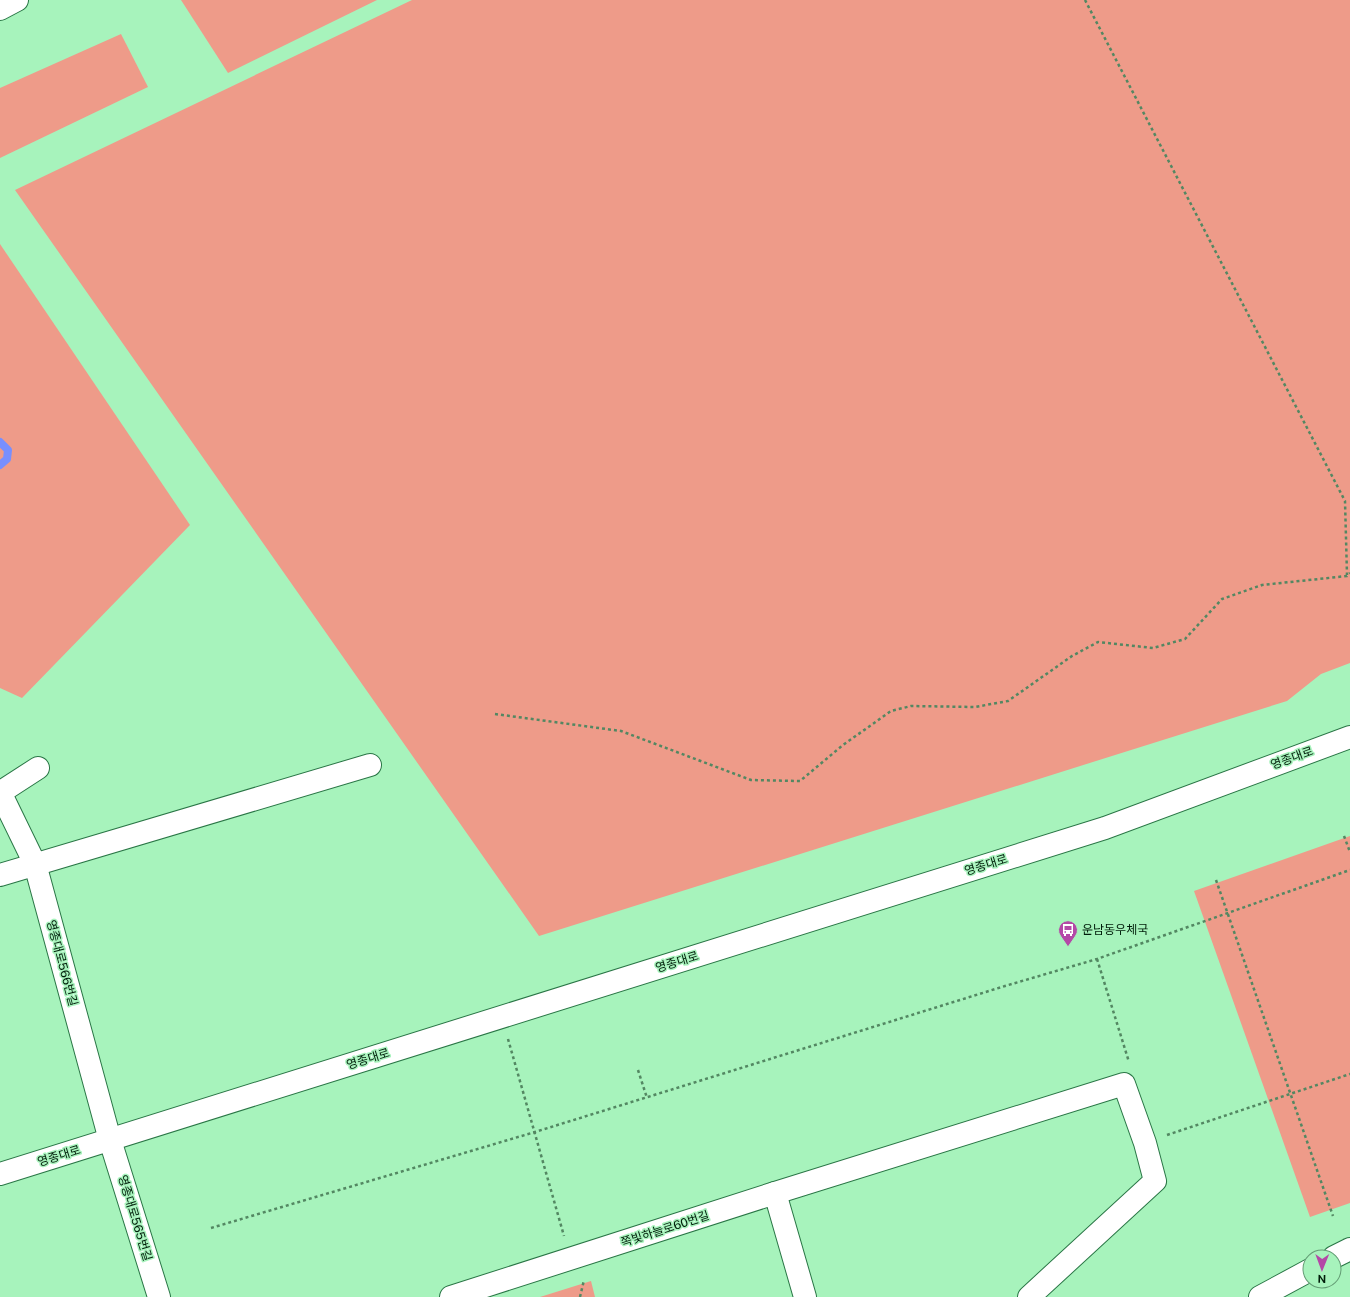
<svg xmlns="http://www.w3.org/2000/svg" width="1350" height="1297" viewBox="0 0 1350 1297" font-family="'Public Sans','Noto Sans KR',sans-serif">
	<rect width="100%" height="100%" fill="#a7f3bc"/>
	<g fill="#ee9b89">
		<path d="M181,0H377L228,73Z"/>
		<path d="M412,0H1350V663L1321,674L1287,701L539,936L15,190Z"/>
		<path d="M121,34L148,87L0,158V88Z"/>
		<path d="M0,244L190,525L22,698L0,688Z"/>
		<path d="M1350,836V1203L1310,1217L1194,891Z"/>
		<path d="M591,1281L595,1297H540Z"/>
	</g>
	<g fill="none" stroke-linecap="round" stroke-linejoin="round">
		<path stroke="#788ffe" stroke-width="8" d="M0,442L8,450L7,459L0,465"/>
		<g stroke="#2a7646" stroke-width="24">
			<g id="minor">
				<path d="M0,9L17,0"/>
				<path d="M0,792L35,864L110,1140L159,1297"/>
				<path d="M1,792L38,768"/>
				<path d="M0,875L370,765"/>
				<path d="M0,1174L1105,828L1350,737"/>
				<path d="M775,1193L1124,1084L1145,1143L1155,1181L1029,1297"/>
				<path d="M1334,1257L1350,1249"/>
				<path d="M451,1297L775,1193L805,1297"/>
				<path d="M1260,1297L1310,1270"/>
			</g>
		</g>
		<g stroke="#538762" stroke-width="2.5" stroke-dasharray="3 3" stroke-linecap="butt">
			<path d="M1085,0L1345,501L1347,575"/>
			<path d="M495,714L621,731L751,780L800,781L843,745L891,711L911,706L975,707L1008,701L1072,656L1098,642L1153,648L1185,639L1222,599L1262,585L1347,576L1350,573"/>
			<path d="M1344,836L1350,852"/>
			<path d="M1216,880L1333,1216"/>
			<path d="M1097,959L1129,1062"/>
			<path d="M508,1039L564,1236"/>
			<path d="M638,1070L647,1098"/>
			<path d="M1167,1135L1350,1074"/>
			<path d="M211,1228L535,1132L1005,986L1097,959L1350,870"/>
			<path d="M580,1297L584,1280"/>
		</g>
		<use href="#minor" stroke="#fff" stroke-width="22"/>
	</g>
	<defs>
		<g id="bus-pin" transform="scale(1)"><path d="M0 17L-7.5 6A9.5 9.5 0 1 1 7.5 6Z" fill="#b448a7" stroke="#a7f3bc"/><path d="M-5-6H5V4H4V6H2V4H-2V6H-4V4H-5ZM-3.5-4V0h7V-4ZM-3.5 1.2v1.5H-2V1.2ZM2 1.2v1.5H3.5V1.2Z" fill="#fff"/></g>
	</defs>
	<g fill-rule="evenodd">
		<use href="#bus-pin" x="1068" y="930"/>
	</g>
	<g text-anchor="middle" stroke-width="3" stroke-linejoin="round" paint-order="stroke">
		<g font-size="12" fill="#001d0a" stroke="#a7f3bc">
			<text transform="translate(1292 758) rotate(-20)" y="4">영종대로</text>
			<text transform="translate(986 865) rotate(-17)" y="4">영종대로</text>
			<text transform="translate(677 962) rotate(-17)" y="4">영종대로</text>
			<text transform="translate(62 963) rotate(75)" y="4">영종대로566번길</text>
			<text transform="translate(368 1059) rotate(-17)" y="4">영종대로</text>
			<text transform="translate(59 1156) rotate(-17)" y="4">영종대로</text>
			<text transform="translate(135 1218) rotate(73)" y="4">영종대로565번길</text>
			<text transform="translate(665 1229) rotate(-18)" y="4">쪽빛하늘로60번길</text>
		</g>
		<g font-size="12" fill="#001d0a" stroke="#a7f3bc" text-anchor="start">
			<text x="1082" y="934">운남동우체국</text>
		</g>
	</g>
	<g transform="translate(1322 1269) rotate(181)"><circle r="19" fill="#a7f3bc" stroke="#649d75"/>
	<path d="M0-3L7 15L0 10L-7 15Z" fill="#b448a7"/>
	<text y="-6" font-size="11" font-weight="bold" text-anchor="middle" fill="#001d0a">N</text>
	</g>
</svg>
